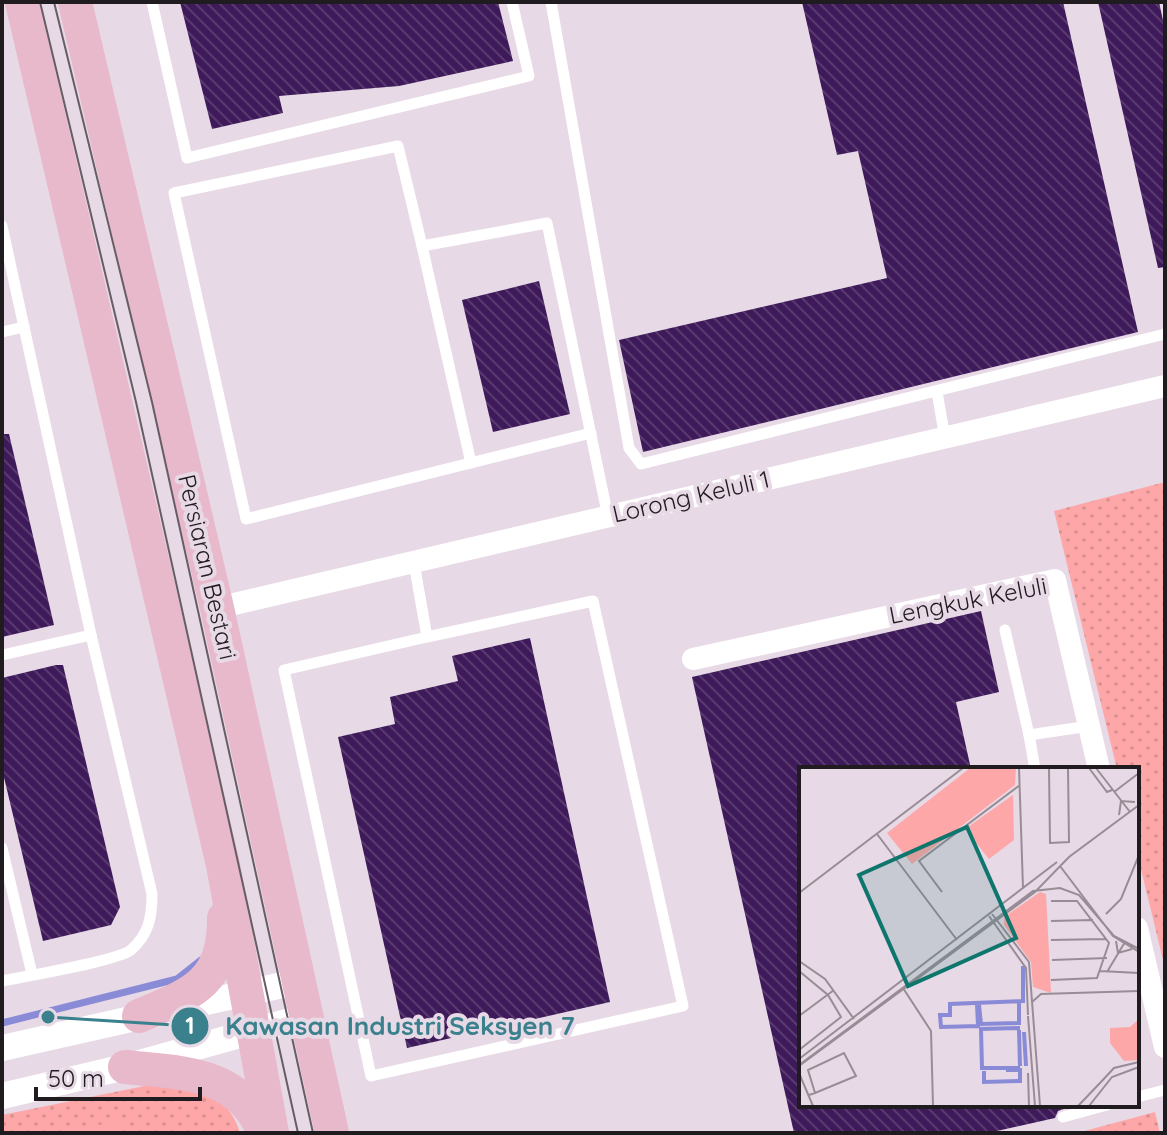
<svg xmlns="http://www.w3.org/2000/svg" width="1167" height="1135" viewBox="0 0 1167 1135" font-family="Quicksand,sans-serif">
	<defs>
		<pattern id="grass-dots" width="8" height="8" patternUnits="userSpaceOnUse" patternTransform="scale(2)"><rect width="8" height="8" fill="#fda7a8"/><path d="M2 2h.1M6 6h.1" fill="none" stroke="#d98f90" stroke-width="1.8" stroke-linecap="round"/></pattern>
		<pattern id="building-back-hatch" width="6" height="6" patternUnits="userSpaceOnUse" patternTransform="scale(2)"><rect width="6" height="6" fill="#3e1a5a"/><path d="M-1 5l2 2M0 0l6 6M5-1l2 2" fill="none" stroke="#573a6e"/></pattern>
	</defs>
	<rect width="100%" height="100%" fill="#e8d9e6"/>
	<g fill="url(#grass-dots)">
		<path d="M1165,482V968L1137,853V769H1117L1054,511Z"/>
		<path d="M164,1082C199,1092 229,1094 240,1133H2V1115Z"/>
		<path d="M1155,1112L1160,1133H1077Z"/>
	</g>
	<path fill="#fda7a8" d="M118,1121L121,1133H61Z"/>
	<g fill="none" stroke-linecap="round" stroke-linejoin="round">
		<path stroke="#8a8bd6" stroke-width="7" d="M2,1023L177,979L201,960"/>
	</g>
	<g fill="url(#building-back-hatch)">
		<path d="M180,2H498L513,61L399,86L279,96L283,113L212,129Z"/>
		<path d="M802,2H1063L1138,332L643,452L619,340L887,278L858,151L837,155Z"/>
		<path d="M1098,2H1159L1165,30V267L1158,268Z"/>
		<path d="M539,281L570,414L493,432L462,300Z"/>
		<path d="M2,434H9L54,625L2,637Z"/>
		<path d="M981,611L999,692L956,702L971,769H801V1105H1075L1058,1111L1055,1118L988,1133H794L692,677Z"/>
		<path d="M530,638L610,1002L407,1048L338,737L395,724L390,697L458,681L452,656Z"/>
		<path d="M56,665H63L120,907L111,925L43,941L2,769V678Z"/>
	</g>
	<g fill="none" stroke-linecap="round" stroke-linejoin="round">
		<g stroke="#fff" stroke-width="11">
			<path d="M152,2L187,158L529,76L512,2"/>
			<path d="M551,2L629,448L641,464L1165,334"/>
			<path d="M2,226L91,635L152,894C152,917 149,934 131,950C117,961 26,976 2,981"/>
			<path d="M422,246L471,463"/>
			<path d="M2,332L24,327"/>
			<path d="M937,392L945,438"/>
			<path d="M591,433L246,519L174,193L398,146L422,246L547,223L608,517"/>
			<path d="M414,563L427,637L284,670L371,1076L683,1006L593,601L427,637"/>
			<path d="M1005,630L1029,735L1089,726"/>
			<path d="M2,655L91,635"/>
			<path d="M1029,735L1035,769"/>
			<path d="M2,848L32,974"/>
			<path d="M1137,1097L1165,1090"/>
			<path d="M1063,1117L1107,1105"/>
		</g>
		<g stroke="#fff" stroke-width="22">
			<path d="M217,608L1165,386"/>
			<path d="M693,659L1055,580L1099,769"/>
			<path d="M1137,928L1165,1047"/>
		</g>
		<g stroke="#fff" stroke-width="26">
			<path d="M2,1048L300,981"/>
			<path d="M2,1096L125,1067L308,1016"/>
		</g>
		<g stroke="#e8b8cb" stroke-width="34">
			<path d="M22,2L223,865L272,1133"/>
			<path d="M75,2L217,608L332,1133"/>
			<path d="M139,1016C193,993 224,983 224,918"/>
			<path d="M125,1067C181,1073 240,1071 264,1133"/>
		</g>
		<g stroke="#665d65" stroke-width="2">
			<path d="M40,2L136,402L298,1133"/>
			<path d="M54,2L152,402L313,1133"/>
		</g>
	</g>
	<g text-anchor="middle" stroke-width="8" stroke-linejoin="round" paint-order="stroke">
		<g font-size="24" fill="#201b1f" stroke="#e8d9e6">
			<text transform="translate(691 497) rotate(-13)" y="8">Lorong Keluli 1</text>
			<text transform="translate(207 567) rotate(77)" y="8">Persiaran Bestari</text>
			<text transform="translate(968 601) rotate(-11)" y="8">Lengkuk Keluli</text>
		</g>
	</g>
	<g transform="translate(799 767)">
		<rect width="340" height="340" fill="#e8d9e6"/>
		<path d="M171,1H217L216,18L113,97L88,66ZM214,28L215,73L190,92L166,62ZM241,125L247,127L252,226L234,220L232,195L205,158V150Z" fill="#fda7a8"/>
		<path d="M340,252V293L325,294L311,276V261L331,260Z" fill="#fda7a8"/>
		<path d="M226,150L249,181L234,192L211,161Z" fill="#fda7a8"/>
		<path fill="none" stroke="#8a8bd6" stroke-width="4" d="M178,237L179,259L142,260L141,248H151V237L224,234V199M180,238L182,257L220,256V236M220,263L221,299M225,265L227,299M221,301H183L182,262L221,261M185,304V315L221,314V303H207"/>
		<path fill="none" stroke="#988d96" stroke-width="2" d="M220,1L224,121M250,1L251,76L270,75L269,1M290,1L308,25L313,23M297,1L331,45M315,25L340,6M320,48L322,34L336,35M78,67L158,173M261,99L314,169L340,185M143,125L120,94L221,18M0,126L164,1M252,134H278L310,176L298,211L252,213M193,147L230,195L241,339M307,147L322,132L340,88M190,149L227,201L229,248M252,154L294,153M252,173L307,172M317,174L319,186L333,182M253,193L308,191M0,194L26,212L55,252M0,204L29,228L42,250L0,283M301,204L340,206M308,205L326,175M104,221L132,264L134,339M233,235L242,227L340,224M0,249L35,223M229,249L236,339M0,292L258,95M0,298L234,124L261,121L280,128L315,169L340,182M0,299L236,125L270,90L340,38M0,306L14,339M229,306L230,339M301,316L315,301L340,295M10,328L16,326L57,309L45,286L9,303L16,326M279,339L301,316M290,339L313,310L340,300"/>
		<path fill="#0f766e" fill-opacity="0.15" stroke="#0f766e" stroke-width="4" d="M168,60L217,171L109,219L60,108Z"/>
		<rect width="340" height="340" fill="none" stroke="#201b1f" stroke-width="4"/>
	</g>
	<path fill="none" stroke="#3b818d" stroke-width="3" d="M48 1017L190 1026"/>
	<g fill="#3b818d" stroke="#e8d9e6" stroke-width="3">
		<circle cx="48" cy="1017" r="8"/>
		<circle cx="190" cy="1026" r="20"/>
	</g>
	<g font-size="24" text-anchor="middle" font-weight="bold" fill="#fff">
		<text x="190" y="1034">1</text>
	</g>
	<g font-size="26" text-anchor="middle" font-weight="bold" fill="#3b818d" stroke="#e8d9e6" stroke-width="8" stroke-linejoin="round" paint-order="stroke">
		<text x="400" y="1035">Kawasan Industri Seksyen 7</text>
	</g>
	<rect width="1167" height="1135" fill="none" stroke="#201b1f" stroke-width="8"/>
	<path d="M36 1087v12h164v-12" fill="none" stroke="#201b1f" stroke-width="4"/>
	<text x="48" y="1087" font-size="24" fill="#201b1f" stroke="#e8d9e6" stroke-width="6" paint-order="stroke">50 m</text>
</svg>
